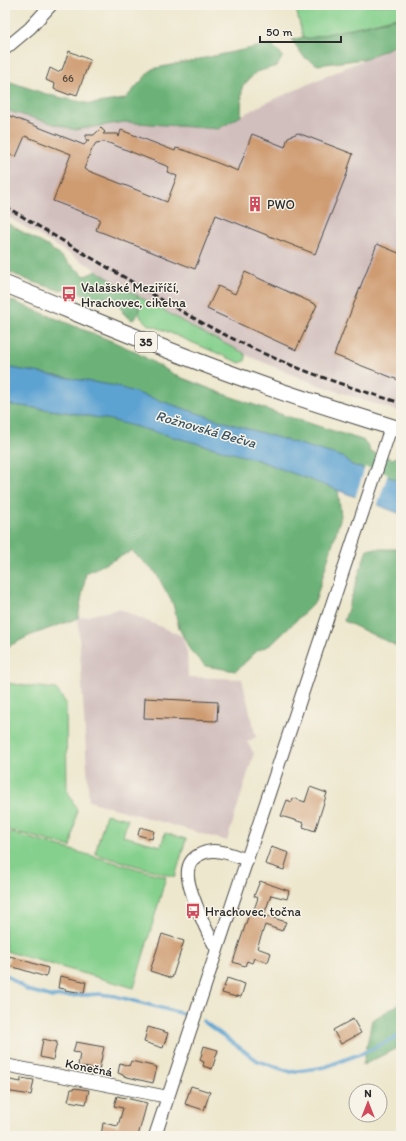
<svg xmlns="http://www.w3.org/2000/svg" width="406" height="1141" viewBox="0 0 406 1141" font-family="Itim,sans-serif">
	<rect width="100%" height="100%" fill="#f7f3e8"/>
	<filter id="ink" filterUnits="userSpaceOnUse"><feTurbulence type="fractalNoise" baseFrequency=".025" numOctaves="2"/><feDisplacementMap in="SourceGraphic" scale="8" xChannelSelector="R" yChannelSelector="G"/><feConvolveMatrix kernelMatrix="1 2 1 2 8 2 1 2 1" color-interpolation-filters="sRGB"/></filter>
	<filter id="wash" filterUnits="userSpaceOnUse"><feTurbulence type="fractalNoise" baseFrequency=".012" numOctaves="4" result="noise"/><feDisplacementMap in="SourceGraphic" scale="16" xChannelSelector="R" yChannelSelector="G"/><feGaussianBlur stdDeviation="0.9" result="paint"/><feColorMatrix in="noise" values="0 0 0 0 0 0 0 0 0 0 0 0 0 0 0 0 0 1.4 0 .05"/><feComposite in="paint" operator="in"/></filter>
	<g filter="url(#wash)">
		<rect width="100%" height="100%" fill="#ede7cd"/>
		<g fill="#d1bfbe">
			<path d="M401,43V412L360,399L305,380L251,357L199,331L153,304L5,215V110L75,130L124,122L218,129L257,107Z"/>
			<path d="M119,609L182,636L187,652L188,677L242,679L256,737L247,742L254,753L227,841L89,801L78,618Z"/>
		</g>
		<g fill="#85d08d" stroke="#587e5c">
			<path d="M295,5H401V16L306,39L303,37Z"/>
			<path d="M137,295L199,331L244,353L246,357L245,361L240,363L161,329L147,324L141,318L139,313V303Z"/>
			<path d="M5,683L56,689L66,703L67,790L77,810L71,847L5,829Z"/>
			<path d="M106,814L128,819L123,836L161,846L165,833L186,839L175,877L95,854Z"/>
			<path d="M5,831L166,877L134,988L5,951Z"/>
		</g>
		<g fill="#6cb278" stroke="#4c6e52">
			<path d="M401,17V43L364,59L318,65L304,57L292,40L303,37L307,39Z"/>
			<path d="M271,44L283,56L277,66L256,72L242,87L241,116L218,129L124,122L75,130L5,110V80L49,95L91,104L125,99L152,69Z"/>
			<path d="M5,222L49,247L85,276L97,271L137,295C140,304 140,310 136,318L132,320L123,313L121,306L117,300L111,296L102,298L98,301L68,288L59,290L30,281L5,270Z"/>
			<path d="M5,298L114,342L132,350L177,376L229,396L277,413L362,440C367,443 369,446 370,452L393,459L401,453V481L352,465L342,457L218,420L116,386L5,367Z"/>
			<path d="M5,404L66,412L111,420L255,459L338,490L341,516L315,602L272,644L257,651L236,671L205,666L190,650L179,628L173,604L156,573L132,551L86,573L78,618L29,636L5,648Z"/>
			<path d="M367,549H401V648L344,621Z"/>
			<path d="M401,1003V1046L363,1065L372,1020Z"/>
		</g>
		<path fill="#5da3d2" stroke="#44677e" d="M5,367L116,386L218,420L343,457L352,465L401,481V514L255,459L111,420L66,412L5,404Z"/>
		<path fill="#ede7cd" d="M365,467L388,474L377,507L355,498Z"/>
		<g fill="none" stroke-linecap="round" stroke-linejoin="round">
			<g stroke="#5da3d2" stroke-width="3.5">
				<path d="M5,974L27,990L52,997L100,994L115,996L188,1015"/>
				<path d="M203,1021L258,1061L291,1072L325,1067L365,1052L401,1035"/>
			</g>
		</g>
		<g id="blocks">
			<g fill="#cf9c72" fill-rule="evenodd">
				<path d="M69,51L90,60L77,95L71,93L70,95L54,89L55,84L46,80L50,68L58,72L60,70H62Z"/>
				<path d="M5,114L84,145L89,140H86V135H94L101,128L105,132L103,134H118L119,137L121,130L175,151L176,148L187,151L238,171L252,134L285,147L288,137L298,133L353,154L347,171H348L315,254L216,215L195,269L96,230L100,219L53,201L71,154L25,136L16,157L5,153ZM103,142L109,143L169,167L167,172L177,176L167,202L84,169L92,149L96,143Z"/>
				<path d="M377,244L401,254V381L334,355Z"/>
				<path d="M245,272L317,305L296,350L207,309L218,286L235,294Z"/>
				<path d="M145,698L218,702L217,721L144,718Z"/>
				<path d="M310,787L327,793L315,831L303,827L304,823L281,816L287,800L292,802L293,798L305,802Z"/>
				<path d="M140,827L154,831L152,839L138,835Z"/>
				<path d="M271,847L289,853L284,870L265,864Z"/>
				<path d="M260,881L289,891L287,899L271,895L264,915L286,922L282,931L265,925L257,948L271,953L268,962L254,958L252,963L247,961L245,966L233,962L249,914L252,915L258,898L254,896Z"/>
				<path d="M162,934L184,941L172,978L150,971Z"/>
				<path d="M10,956L48,968L46,977L7,965Z"/>
				<path d="M60,976L83,981V982H86L84,993L65,990V989L58,988Z"/>
				<path d="M227,978L245,984L241,997L236,996V997L222,993Z"/>
				<path d="M353,1019L361,1033L341,1044L333,1030Z"/>
				<path d="M148,1027L168,1033L163,1048L144,1042Z"/>
				<path d="M43,1039L57,1042L53,1060L40,1057Z"/>
				<path d="M76,1042L104,1047L99,1070L78,1066L80,1053L73,1052Z"/>
				<path d="M204,1046L218,1050L212,1069L203,1066L204,1062L200,1060Z"/>
				<path d="M131,1061L157,1067L153,1083L123,1076V1075L118,1073L120,1063L129,1066Z"/>
				<path d="M21,1078L34,1080L31,1095L5,1091V1079L21,1082Z"/>
				<path d="M191,1086L210,1092L204,1110L185,1104Z"/>
				<path d="M74,1088L89,1090L86,1104L68,1101L71,1089H74Z"/>
				<path d="M117,1096L147,1103L138,1136H101L103,1123L118,1126L123,1108L114,1106Z"/>
			</g>
		</g>
	</g>
	<g filter="url(#ink)">
		<use href="#blocks" fill-opacity="0" stroke="#484743" stroke-width="1"/>
		<g fill="none" stroke-linecap="round" stroke-linejoin="round">
			<g stroke="#484743" stroke-width="14">
				<g id="minor">
					<path d="M5,49L30,28L51,5"/>
					<path d="M217,949C208,936 203,922 197,907C192,893 179,867 197,856C202,853 207,851 214,851C225,851 236,856 247,860"/>
					<path d="M5,1065L168,1097"/>
					<path d="M155,1136L391,427"/>
				</g>
			</g>
			<g stroke="#484743" stroke-width="18">
				<path id="major" d="M5,284C87,317 168,352 251,381C300,399 351,414 401,430"/>
			</g>
			<use href="#minor" stroke="#fff" stroke-width="12"/>
			<use href="#major" stroke="#fff" stroke-width="16"/>
			<path stroke="#2b2b2b" stroke-width="3" stroke-dasharray="6 3" stroke-linecap="butt" d="M5,206C43,229 81,252 119,274C163,301 207,327 254,349C301,371 351,388 401,403"/>
		</g>
	</g>
	<defs>
		<g id="building-bare" transform="scale(1.2)"><path d="M-4-6H4V6H1V3H-1V6H-4ZM-2.5-4.3h1.7v1.8h-1.7ZM.8-4.3h1.7v1.8H.8ZM-2.5-1h1.7V.8h-1.7ZM.8-1h1.7V.8H.8Z" fill="#d1495b" stroke="#f7f3e8" stroke-width="2.5" paint-order="stroke"/></g>
		<g id="bus-bare" transform="scale(1.2)"><path d="M-5-6H5V4H4V6H2V4H-2V6H-4V4H-5ZM-3.5-4V0h7V-4ZM-3.5 1.2v1.5H-2V1.2ZM2 1.2v1.5H3.5V1.2Z" fill="#d1495b" stroke="#f7f3e8" stroke-width="2.5" paint-order="stroke"/></g>
	</defs>
	<g fill-rule="evenodd">
		<use href="#building-bare" x="255" y="204"/>
		<use href="#bus-bare" x="69" y="294"/>
		<use href="#bus-bare" x="193" y="911"/>
	</g>
	<g text-anchor="middle" stroke-width="3" stroke-linejoin="round" paint-order="stroke">
		<g font-size="11" fill="#54473d">
			<text x="68" y="82">66</text>
		</g>
		<rect fill="#f7f3e8" stroke="#686764" stroke-width="1" x="135" y="332" width="22" height="20" rx="3"/>
		<g font-size="12" font-weight="bold" fill="#2b2b2b">
			<text x="146" y="346">35</text>
		</g>
		<g font-size="13" fill="#2b2b2b" stroke="#f7f3e8" text-anchor="start">
			<text x="267" y="209">PWO</text>
			<text x="81" y="292">Valašské Meziříčí,<tspan x="81" dy="15">Hrachovec, cihelna</tspan></text>
			<text x="205" y="916">Hrachovec, točna</text>
		</g>
		<g font-size="13" fill="#2b2b2b" stroke="#f7f3e8">
			<text transform="translate(89 1067) rotate(11)" y="5">Konečná</text>
		</g>
		<g font-size="14" font-style="italic" fill="#3c5565" stroke="#f7f3e8">
			<text transform="translate(206 429) rotate(16)" y="5">Rožnovská Bečva</text>
		</g>
	</g>
	<rect width="406" height="1141" fill="none" stroke="#f7f3e8" stroke-width="20"/>
	<g transform="translate(368 1103)"><circle r="19" fill="#f7f3e8" stroke="#a5a39c"/>
	<path d="M0-3L7 15L0 10L-7 15Z" fill="#d1495b"/>
	<text y="-6" font-size="11" font-weight="bold" text-anchor="middle" fill="#2b2b2b">N</text>
	</g>
	<path d="M260 36v6h81v-6" fill="none" stroke="#2b2b2b" stroke-width="2"/>
	<text x="266" y="36" font-size="12" fill="#2b2b2b" stroke="#f7f3e8" stroke-width="3" paint-order="stroke">50 m</text>
</svg>
